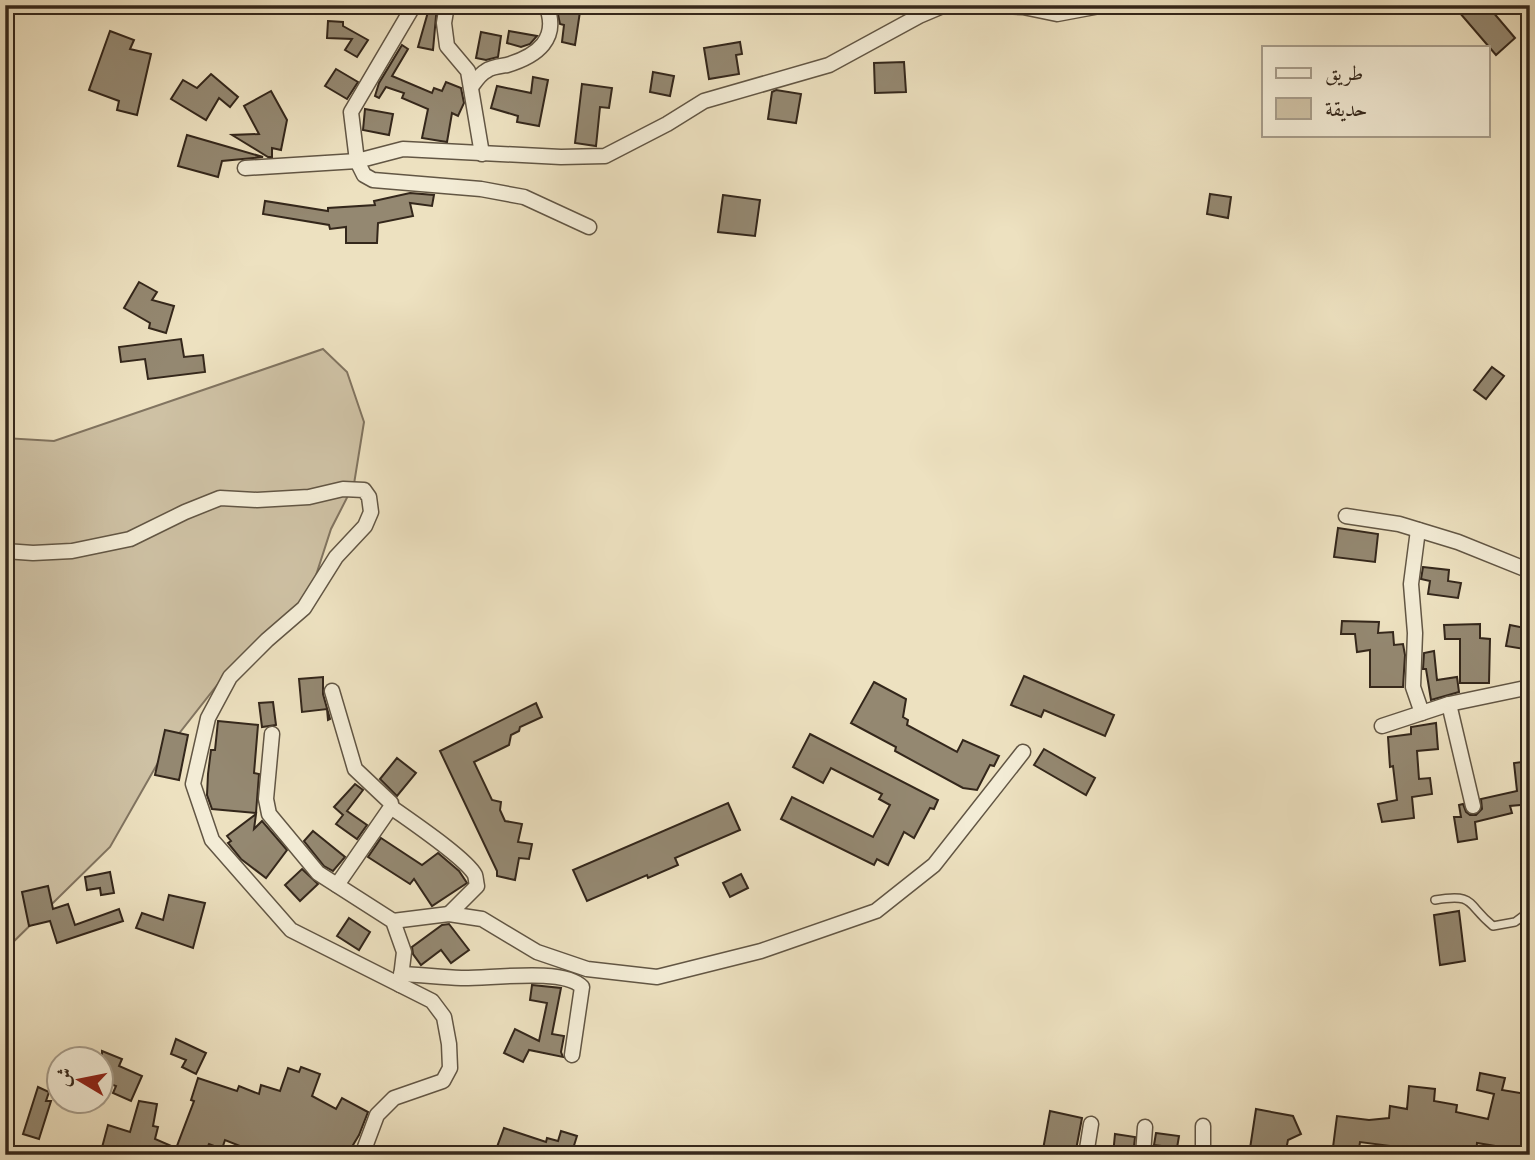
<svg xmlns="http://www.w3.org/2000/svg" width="1535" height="1160" viewBox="0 0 1535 1160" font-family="'Libre Caslon Text',Amiri,serif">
	<rect width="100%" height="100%" fill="#ede1c0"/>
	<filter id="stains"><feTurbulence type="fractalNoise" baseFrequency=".00286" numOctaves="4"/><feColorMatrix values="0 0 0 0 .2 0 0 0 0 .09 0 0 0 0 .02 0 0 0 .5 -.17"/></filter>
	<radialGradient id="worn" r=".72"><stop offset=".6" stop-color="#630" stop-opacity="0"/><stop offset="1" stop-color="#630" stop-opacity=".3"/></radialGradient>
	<path fill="#cec1a4" stroke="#817460" stroke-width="2" d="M323,349L347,372L364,422L354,484L331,529L308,600L229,670L163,754L110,847L5,950V438L54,441Z"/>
	<g fill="#948871" stroke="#34271b" stroke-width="2">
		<path d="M430,5H437L433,50L418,47Z"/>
		<path d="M556,5H581L575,45L562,42L564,25L560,24Z"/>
		<path d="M1453,5H1487L1515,38L1496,55Z"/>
		<path d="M328,21L343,22V26L368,40L357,57L345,50L352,39L327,38Z"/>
		<path d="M110,31L134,40L130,49L151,54L137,115L117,110L119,101L89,90Z"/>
		<path d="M509,31L537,36L530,44L521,47L507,43Z"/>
		<path d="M481,32L501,36L498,57L486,60L476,58Z"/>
		<path d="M740,42L742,54L736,55L739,74L709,79L704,48Z"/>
		<path d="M402,45L408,49L392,76L432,93L434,88L442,91L446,82L461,88L464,103L458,116L452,113L447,142L422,138L428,109L402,98L404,93L386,87L379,98L375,96L379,83Z"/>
		<path d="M904,62L906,92L875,93L874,63Z"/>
		<path d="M336,69L358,82L347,99L325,86Z"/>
		<path d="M653,72L674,76L670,96L650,92Z"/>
		<path d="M211,74L238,97L230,107L219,98L206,120L171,99L183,80L197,88Z"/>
		<path d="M533,77L548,80L539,126L517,122L518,116L491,108L497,86L531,93Z"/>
		<path d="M582,84L612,88L609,108L600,107L596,146L575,143Z"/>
		<path d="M776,90L801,94L796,123L768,119L772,92Z"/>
		<path d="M271,91L287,120L281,150L272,148V157H268L232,135L259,134L244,106Z"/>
		<path d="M365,109L393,114L389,135L363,130Z"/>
		<path d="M187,135L232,148L263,157L222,161L218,177L178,166Z"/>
		<path d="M410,193L434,195L432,206L410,203L413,216L378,223L377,243H346V227L330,229L329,225L263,214L265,201L328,211V208L375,205L374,201Z"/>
		<path d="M1210,194L1231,197L1228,218L1207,214Z"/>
		<path d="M723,195L760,200L755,236L718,232Z"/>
		<path d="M139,282L157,292L152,300L174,306L166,333L149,328L150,323L124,308Z"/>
		<path d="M181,339L184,357L203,355L205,372L148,379L145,359L121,362L119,347Z"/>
		<path d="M1492,367L1504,376L1486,399L1474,390Z"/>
		<path d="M1338,528L1378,534L1375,562L1334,557Z"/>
		<path d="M1423,567L1449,570L1448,581L1461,583L1458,598L1428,594L1430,581L1421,579Z"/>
		<path d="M1342,621L1379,622L1378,633L1393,632L1394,645L1403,644L1405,655L1403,687H1370V650L1357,652L1355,634H1341Z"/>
		<path d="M1480,624V638L1490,639L1489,683H1460V639H1445L1444,625Z"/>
		<path d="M1510,625L1530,629V650L1506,646Z"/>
		<path d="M1434,651L1437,680L1457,677L1459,692L1431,700L1426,669H1423L1424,653Z"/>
		<path d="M1024,676L1114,715L1105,736L1044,710L1041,717L1011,705Z"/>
		<path d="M323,677V694L330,719L328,720L327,709L302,712L299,679Z"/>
		<path d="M874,682L906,699L903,717L908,720L907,725L957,752L963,740L999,756L994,766L990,765L977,790L963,788L895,751L896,747L851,723Z"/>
		<path d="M273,702L276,725L262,727L259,703Z"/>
		<path d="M536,703L542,717L520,727L519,731L511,735L509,745L474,762L492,800L501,802L500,810L505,821L522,824L518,842L532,844L529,859L519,858L515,880L497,876V871L440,751Z"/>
		<path d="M218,721L258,725L254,773L259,774L256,813L212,809L207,795L208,774L211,750H215Z"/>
		<path d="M1436,723L1438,749L1417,751L1419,779L1430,778L1432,794L1412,797L1414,818L1382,822L1378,804L1397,800L1393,766L1390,767L1388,737L1411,734V727Z"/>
		<path d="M165,730L188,735L179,780L155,775Z"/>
		<path d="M810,734L938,800L934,809L930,808L914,838L904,832L888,865L877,859L874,865L781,819L792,797L873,837L890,805L879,799L882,794L831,768L823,783L793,767Z"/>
		<path d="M1044,749L1095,778L1086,795L1034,765Z"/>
		<path d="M397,758L416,773L397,796L380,779Z"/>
		<path d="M1530,761V804L1510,806L1512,813L1475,822L1477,839L1458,842L1454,817H1461L1459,805L1463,804L1466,812L1470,815H1476L1482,809L1481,799L1517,791L1514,763Z"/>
		<path d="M355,784L363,790L347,811L367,825L357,839L336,824L343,815L334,807Z"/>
		<path d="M728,803L740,830L675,858L678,865L648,878L647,875L587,901L573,870Z"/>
		<path d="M256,814L254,829L262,821L287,850L266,878L241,859L228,843L231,841L227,836Z"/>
		<path d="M313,831L345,857L333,871L324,866L304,841Z"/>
		<path d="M381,838L422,865L438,853L459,871L467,883L432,906L414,879L410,884L368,857Z"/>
		<path d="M302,869L318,884L300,901L285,885Z"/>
		<path d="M110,872L114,893L101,895L100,888L87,890L85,877Z"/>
		<path d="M741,874L748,888L730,897L723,883Z"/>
		<path d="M48,886L53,909L68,904L75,925L119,909L123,921L57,943L50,921L29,926L22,892Z"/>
		<path d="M169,895L205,903L193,948L136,928L142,913L163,920Z"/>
		<path d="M1459,911L1465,961L1440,965L1434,915Z"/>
		<path d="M349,918L370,932L359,950L337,936Z"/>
		<path d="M449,924L469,950L451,963L441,950L421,965L413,954L412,947L442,925Z"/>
		<path d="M532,985L561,988L552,1034L564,1036L561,1052L563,1057L529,1050L523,1062L504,1053L515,1029L539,1041L547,1003L530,1000Z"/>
		<path d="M176,1039L206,1053L196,1074L182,1067L186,1060L171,1054Z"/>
		<path d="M102,1051L122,1059L119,1066L142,1076L131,1101L113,1093L116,1086L102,1081Z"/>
		<path d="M301,1067L320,1074L312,1096L336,1109L342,1098L368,1112L359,1135L347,1155H272L262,1150L260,1154L225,1140L222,1149L209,1144L204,1155L177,1146L194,1101L191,1100L198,1078L237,1091L239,1086L259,1094L261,1085L280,1091L288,1068L299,1072Z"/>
		<path d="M1480,1073L1505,1078L1502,1090L1526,1094L1524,1106L1530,1107V1155H1513L1514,1149L1477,1143L1476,1155H1390L1391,1146L1360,1142L1358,1155H1332L1337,1116L1369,1120L1389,1118L1390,1106L1407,1109L1409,1086L1435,1089L1434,1101L1457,1105L1456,1112L1488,1119L1494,1094L1477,1090Z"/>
		<path d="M38,1087L49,1092L46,1101H51L39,1139L23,1134Z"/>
		<path d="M139,1101L157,1104L153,1126L158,1127L155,1139L192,1155H142L127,1150L125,1155H100L108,1125L130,1132Z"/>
		<path d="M1256,1109L1293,1116L1301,1134L1288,1140L1285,1155H1249Z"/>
		<path d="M1050,1111L1082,1118L1075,1155H1042Z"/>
		<path d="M504,1128L546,1142L547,1138L558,1141L561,1131L577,1136L571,1155H494Z"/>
		<path d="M1156,1133L1179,1136L1177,1148L1154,1145Z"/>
		<path d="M1115,1134L1135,1137L1133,1155H1113Z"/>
	</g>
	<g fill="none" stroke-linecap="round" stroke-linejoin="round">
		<g stroke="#625644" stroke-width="10">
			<path id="lane" d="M1435,900C1476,893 1466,904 1493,926L1515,922L1530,911"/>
		</g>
		<g stroke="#625644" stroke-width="17">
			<g id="street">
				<path d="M414,5L351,112L357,161L364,175L373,180L481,189L524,197L589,227"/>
				<path d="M447,5L444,23L447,46L468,71L482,154"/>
				<path d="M981,5L1023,7L1057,14L1105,5"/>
				<path d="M471,87C475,82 480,74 486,71C491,67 501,66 507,65C537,56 560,39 546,5"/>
				<path d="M245,168L357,161L403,149L561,157L605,156L667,124L704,101L829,65L919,16L945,5"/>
				<path d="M1346,516L1399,524L1458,542L1530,571"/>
				<path d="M1418,530L1411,584L1415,633L1413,687L1422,713"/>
				<path d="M5,551L33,553L72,551L130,539L185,512L220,498L257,500L309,497L343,489L364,490L369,497L371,512L365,526L336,557L304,608L267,640L230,677L208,718L193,784L212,840L291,930L432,1001L444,1017L449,1044L450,1068L443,1081L394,1098L377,1115L362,1155"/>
				<path d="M332,691L355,769L391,803V807L337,885"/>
				<path d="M1449,704L1473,806"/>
				<path d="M1382,726L1449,704L1530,687"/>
				<path d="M272,734L266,799L269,814L318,873L393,921L404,952L400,985"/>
				<path d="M391,807C409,820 466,858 475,875C476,878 476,882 477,886L449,914"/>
				<path d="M393,921L449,914L482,919L537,952L587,969L657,977L761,951L876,911L934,865L1023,752"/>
				<path d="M401,974C421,975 441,977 461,978C488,979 564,967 582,987L572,1055"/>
				<path d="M1203,1126V1155"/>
				<path d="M1086,1155L1091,1124"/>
				<path d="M1143,1155L1145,1127"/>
			</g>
		</g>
		<use href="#lane" stroke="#f3ecd6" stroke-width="7"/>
		<use href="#street" stroke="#f3ecd6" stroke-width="14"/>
	</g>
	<rect width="1535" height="1160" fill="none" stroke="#ede1c0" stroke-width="28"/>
	<rect x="7" y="7" width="1521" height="1146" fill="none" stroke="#34271b" stroke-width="3.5"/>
	<rect x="14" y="14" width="1507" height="1132" fill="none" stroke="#34271b" stroke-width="2"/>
	<rect x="1262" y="46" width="228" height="91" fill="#f3ecd6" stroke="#a79d8b" stroke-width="2"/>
	<rect x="1276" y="68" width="35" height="10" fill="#f3ecd6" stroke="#a79d8b" stroke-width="2"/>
	<text x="1325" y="80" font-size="21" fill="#34271b">طريق</text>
	<rect x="1276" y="98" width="35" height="21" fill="#cec1a4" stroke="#a79d8b" stroke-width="2"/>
	<text x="1325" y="116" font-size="21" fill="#34271b">حديقة</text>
	<g transform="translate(80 1080) rotate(280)"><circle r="33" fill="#f3ecd6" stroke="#a79d8b" stroke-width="2"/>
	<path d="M0-5L12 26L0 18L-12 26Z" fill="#8f2418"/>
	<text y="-10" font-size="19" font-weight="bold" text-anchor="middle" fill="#34271b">ش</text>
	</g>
	<rect width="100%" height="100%" filter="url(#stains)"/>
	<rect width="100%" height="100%" fill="url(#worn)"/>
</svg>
